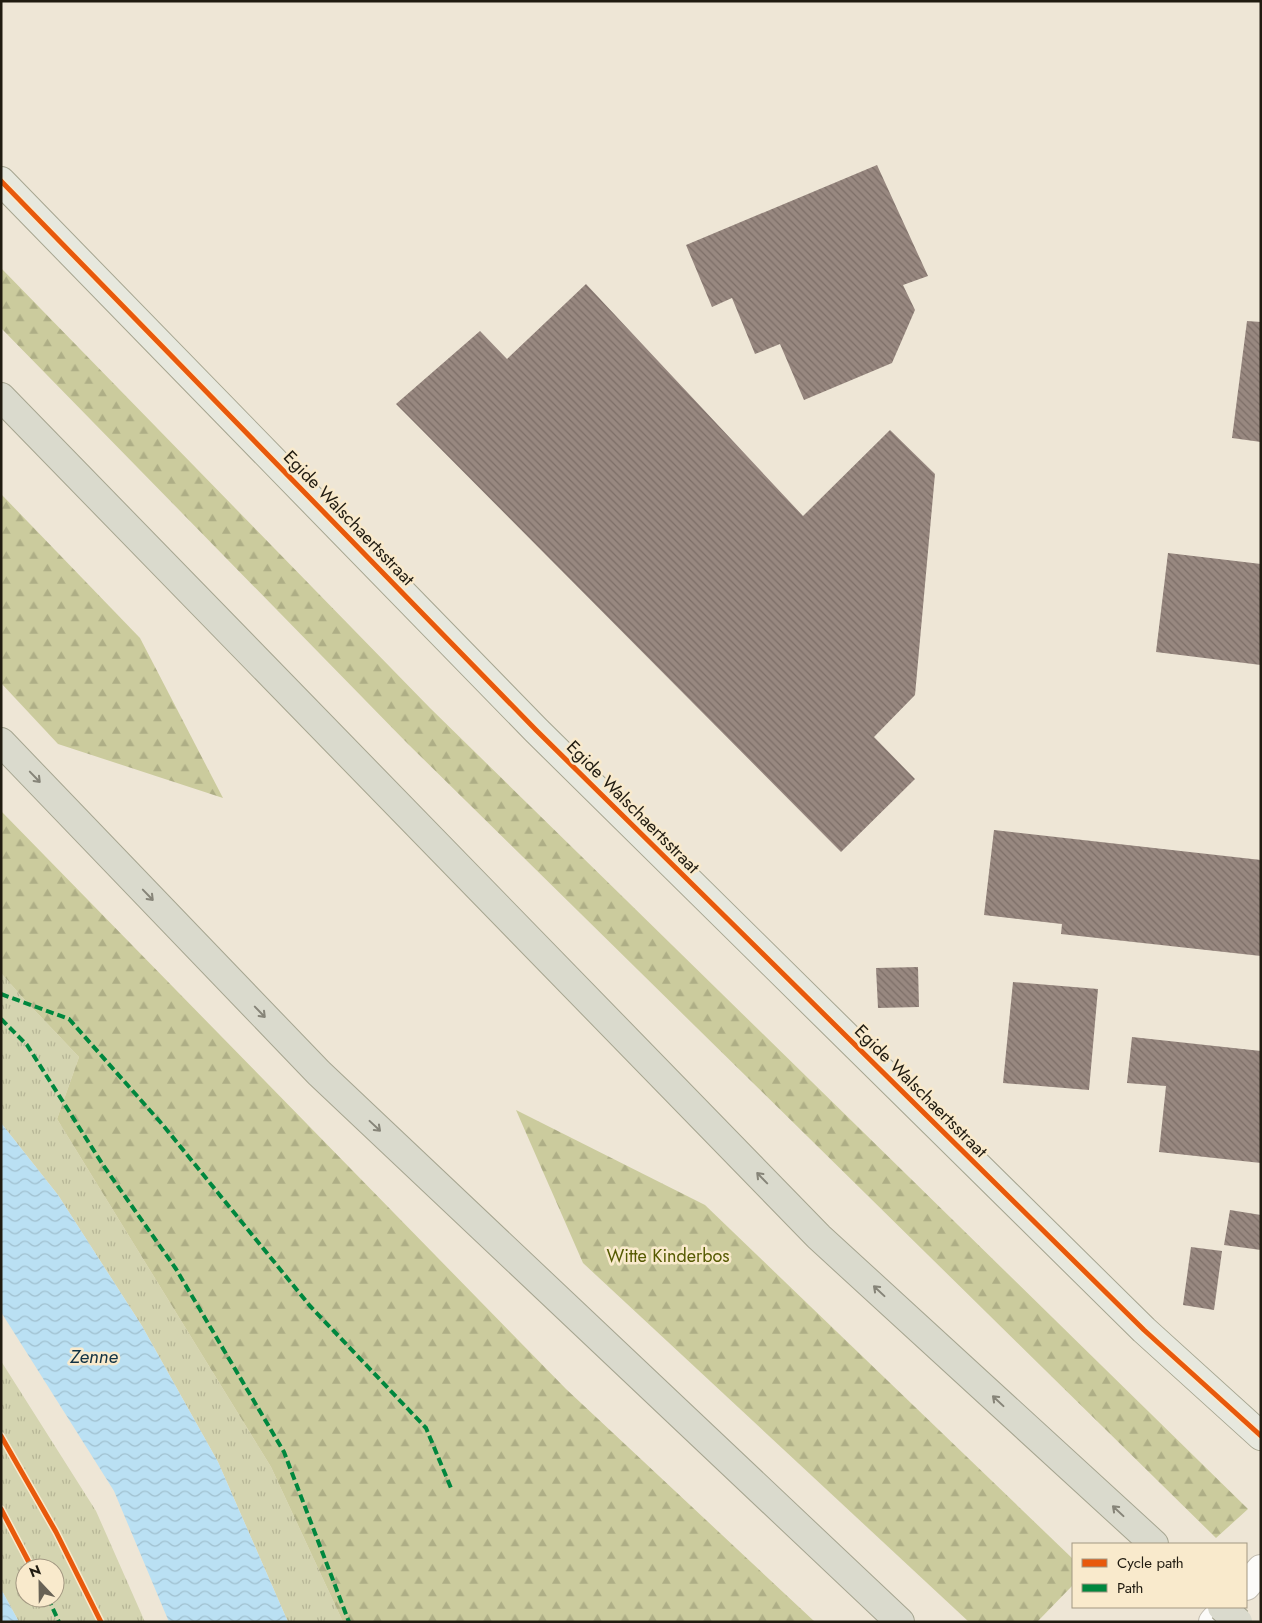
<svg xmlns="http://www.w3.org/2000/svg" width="1262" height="1623" viewBox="0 0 1262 1623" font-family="Jost,sans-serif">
	<defs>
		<pattern id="grass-tufts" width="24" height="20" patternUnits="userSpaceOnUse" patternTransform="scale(1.25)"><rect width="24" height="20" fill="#d4d4b0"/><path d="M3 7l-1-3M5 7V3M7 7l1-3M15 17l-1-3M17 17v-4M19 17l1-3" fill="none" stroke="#b6b596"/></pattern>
		<pattern id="forest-firs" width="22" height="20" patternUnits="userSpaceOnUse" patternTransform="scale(1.25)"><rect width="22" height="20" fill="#cbcb9d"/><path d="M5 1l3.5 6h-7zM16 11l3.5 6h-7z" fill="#aeae86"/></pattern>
		<pattern id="water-waves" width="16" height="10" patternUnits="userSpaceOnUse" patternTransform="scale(1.25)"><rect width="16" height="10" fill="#bae0f3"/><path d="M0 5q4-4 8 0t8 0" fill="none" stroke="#a0c0cf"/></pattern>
		<pattern id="building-back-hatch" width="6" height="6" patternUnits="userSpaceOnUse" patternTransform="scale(1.25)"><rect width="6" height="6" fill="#988880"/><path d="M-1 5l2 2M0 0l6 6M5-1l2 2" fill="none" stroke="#7c6e67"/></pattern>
	</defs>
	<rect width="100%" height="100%" fill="#eee6d6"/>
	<g fill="url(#grass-tufts)" fill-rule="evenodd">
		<path d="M1,973L23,998L79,1057L57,1119L271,1467L343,1622H288L218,1462L142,1326L58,1195L1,1123Z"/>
		<path d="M1,1361L96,1511L145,1622H19L1,1589ZM25,1568H55V1598H25Z"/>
	</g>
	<g fill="url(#forest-firs)">
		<path d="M1,268L430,708L1248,1509L1216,1538L408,744L1,328Z"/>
		<path d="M1,494L140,638L223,798L58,744L1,683Z"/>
		<path d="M1,811L566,1389L815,1622H343L271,1467L57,1119L79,1057L23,998L1,973Z"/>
		<path d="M516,1110L705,1205L1073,1559V1585L1037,1622H969L583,1263Z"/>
	</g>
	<g fill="url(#water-waves)">
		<path d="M1,1123L58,1195L142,1326L218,1462L288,1622H169L114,1491L1,1312Z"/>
		<path d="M1,1589L19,1622H1Z"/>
	</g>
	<g fill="url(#building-back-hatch)">
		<path d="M877,165L928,276L903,285L915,310L892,363L804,400L780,344L755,354L732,298L712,307L686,245Z"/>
		<path d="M586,284L803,516L890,430L935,474L915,695L874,737L915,779L841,852L396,404L480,331L507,359Z"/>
		<path d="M1247,321L1261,322V442L1232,438Z"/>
		<path d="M1168,553L1261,564V665L1156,652Z"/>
		<path d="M994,830L1261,860V956L1061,934L1062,924L984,915Z"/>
		<path d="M918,967L919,1007L878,1008L876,968Z"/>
		<path d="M1013,982L1098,989L1089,1090L1003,1083Z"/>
		<path d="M1132,1037L1261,1051V1163L1159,1152L1166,1086L1127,1083Z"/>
		<path d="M1230,1210L1261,1215V1250L1224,1245Z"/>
		<path d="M1191,1247L1222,1251L1214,1310L1183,1305Z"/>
	</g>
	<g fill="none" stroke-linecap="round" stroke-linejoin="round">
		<g stroke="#c2bcb0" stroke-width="30">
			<g id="minor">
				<path d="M1246,1586L1261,1569"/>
				<path d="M1213,1622L1226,1607"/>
			</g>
		</g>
		<g stroke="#a6a590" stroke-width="30">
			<path id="major" d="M1,181L536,730L1144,1330L1261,1436"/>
		</g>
		<g stroke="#a6a590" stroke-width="30">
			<g id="highway">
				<path d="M1,397L819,1237L1154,1544"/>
				<path d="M1,742L319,1073L900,1622"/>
			</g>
		</g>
		<use href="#minor" stroke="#fcfbf9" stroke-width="28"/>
		<use href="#major" stroke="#e7e8de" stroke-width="28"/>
		<use href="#highway" stroke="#dadacd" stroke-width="28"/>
		<g stroke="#a6a590" stroke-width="30" stroke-linecap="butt">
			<path id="highway-bridge" d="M1222,1607L1238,1622"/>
		</g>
		<use href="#highway-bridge" stroke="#dadacd" stroke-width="28"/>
		<g stroke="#00873e" stroke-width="4" stroke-dasharray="8 4" stroke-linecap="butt">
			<path d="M1,994L69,1019L162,1124L310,1306L426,1428L451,1488"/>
			<path d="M1,1019L27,1045L103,1165L176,1269L284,1452L349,1622"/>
			<path d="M48,1598L59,1622"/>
		</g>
		<g stroke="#f9eacc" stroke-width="8">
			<g id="cycleway">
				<path d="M1,181L536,730L1144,1330L1261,1436"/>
				<path d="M1,1436L56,1532L101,1622"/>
				<path d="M1,1509L32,1568"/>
			</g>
		</g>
		<use href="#cycleway" stroke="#e8590c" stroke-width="5"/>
	</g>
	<defs><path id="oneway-shaft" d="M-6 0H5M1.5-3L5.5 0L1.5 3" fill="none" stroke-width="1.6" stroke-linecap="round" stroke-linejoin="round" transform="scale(1.25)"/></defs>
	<g stroke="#868478">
		<use href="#oneway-shaft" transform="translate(35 777) rotate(46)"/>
		<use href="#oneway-shaft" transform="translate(148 895) rotate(46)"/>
		<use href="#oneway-shaft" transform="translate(260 1012) rotate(46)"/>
		<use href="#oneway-shaft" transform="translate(375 1126) rotate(43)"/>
		<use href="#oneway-shaft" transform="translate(762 1178) rotate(-134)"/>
		<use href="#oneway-shaft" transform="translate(879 1291) rotate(-137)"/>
		<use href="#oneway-shaft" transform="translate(998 1401) rotate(-137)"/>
		<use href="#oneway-shaft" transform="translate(1118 1511) rotate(-137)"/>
	</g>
	<g text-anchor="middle" stroke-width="5" stroke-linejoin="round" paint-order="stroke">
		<g font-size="18" fill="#201b10" stroke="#f9eacc">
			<text transform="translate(349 518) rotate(46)" y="6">Egide Walschaertsstraat</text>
			<text transform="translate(633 807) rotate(45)" y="6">Egide Walschaertsstraat</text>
			<text transform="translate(921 1091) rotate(45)" y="6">Egide Walschaertsstraat</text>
		</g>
		<g font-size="18" fill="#555a02" stroke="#f9eacc">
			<text x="668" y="1262">Witte Kinderbos</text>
		</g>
		<g font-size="19" font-style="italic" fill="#123345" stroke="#f9eacc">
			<text x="94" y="1363">Zenne</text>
		</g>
	</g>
	<rect width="1262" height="1623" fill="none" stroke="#201b10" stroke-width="5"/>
	<rect x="1072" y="1543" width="175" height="65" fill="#f9eacc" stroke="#a29781"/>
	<rect x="1082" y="1559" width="25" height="8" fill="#e8590c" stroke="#a29781"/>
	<text x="1117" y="1568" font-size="15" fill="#201b10">Cycle path</text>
	<rect x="1082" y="1584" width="25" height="8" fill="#00873e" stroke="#a29781"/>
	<text x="1117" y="1593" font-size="15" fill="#201b10">Path</text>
	<g transform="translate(40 1583) rotate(338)"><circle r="24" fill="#f9eacc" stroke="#a29781"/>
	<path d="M0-4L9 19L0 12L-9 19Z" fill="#686255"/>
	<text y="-8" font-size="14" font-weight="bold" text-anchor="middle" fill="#201b10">N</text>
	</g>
</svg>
